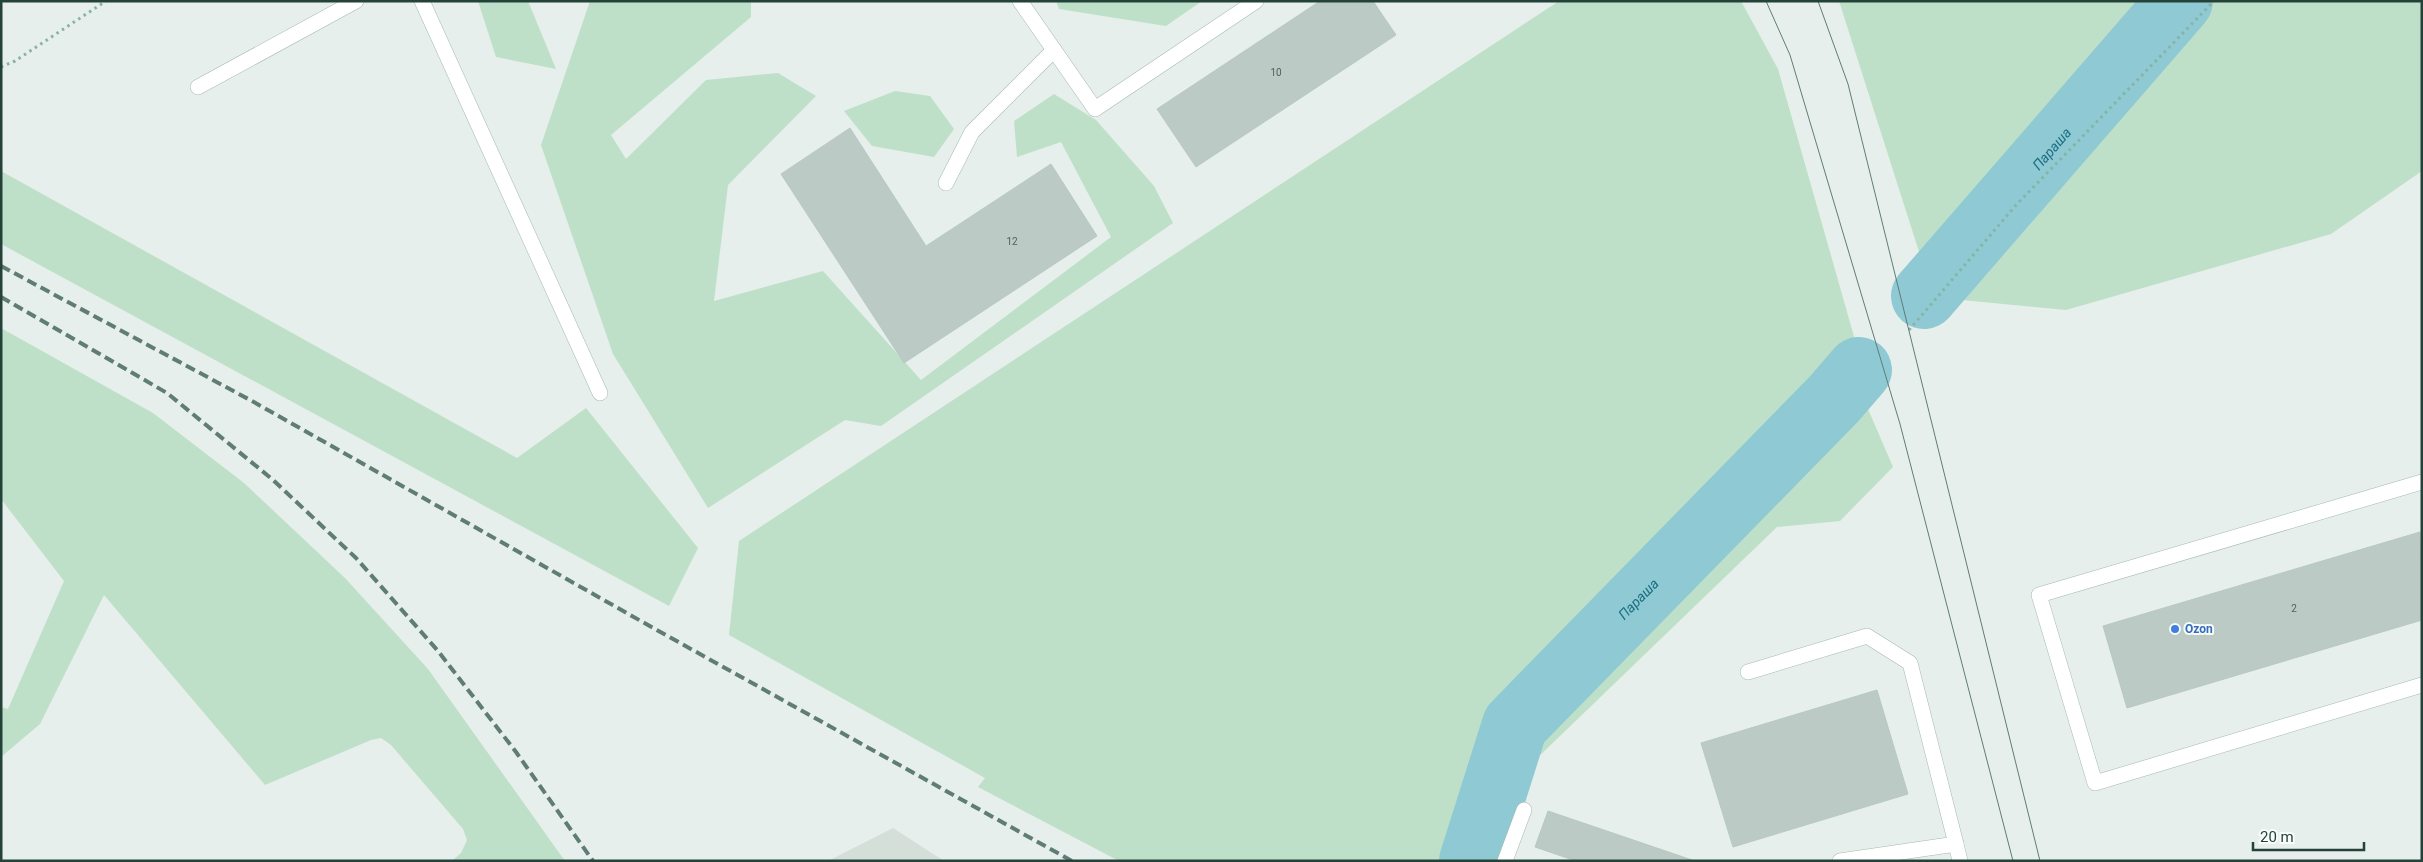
<svg xmlns="http://www.w3.org/2000/svg" width="2423" height="862" viewBox="0 0 2423 862" font-family="Roboto,sans-serif">
	<rect width="100%" height="100%" fill="#e6efeb"/>
	<path fill="#d4dfda" d="M893,828L944,861H828Z"/>
	<g fill="#bfe0c8">
		<path d="M478,1H528L556,69L496,57Z"/>
		<path d="M590,1H751V17L611,135L626,159L706,80L778,73L816,96L728,185L714,301L823,271L921,380L1111,237L1061,142L1017,157L1014,121L1054,94L1096,120L1154,186L1173,223L881,426L845,420L708,508L613,354L541,145Z"/>
		<path d="M1056,1H1202L1166,26L1059,9Z"/>
		<path d="M1559,1H1741L1778,69L1855,340L1843,351L1893,467L1840,521L1777,527L1533,762L1488,861H1119L978,787L985,778L729,635L739,541Z"/>
		<path d="M1839,1H2175L1943,266L1921,258Z"/>
		<path d="M2190,1H2422V171L2331,234L2066,310L1931,297Z"/>
		<path d="M895,91L930,96L954,129L934,157L872,146L844,111Z"/>
		<path d="M1,171L517,458L586,408L698,548L669,606L1,244Z"/>
		<path d="M1,328L153,413L244,483L345,578L428,669L565,861H452L461,853L467,840L463,829L391,745L381,738L371,740L265,785L104,595L40,724L1,757V707L8,709L64,581L1,499Z"/>
	</g>
	<g fill="none" stroke-linecap="round" stroke-linejoin="round">
		<g stroke="#8ec9d4" stroke-width="66">
			<path id="s1" d="M1924,296L2180,1"/>
			<path id="s2" d="M1472,861L1515,725L1834,399L1859,370"/>
		</g>
	</g>
	<g fill="#bbcac4" stroke="#b8c9c2">
		<path d="M1320,1H1373L1396,35L1196,167L1157,109Z"/>
		<path d="M850,128L926,246L1051,164L1097,236L904,363L781,174Z"/>
		<path d="M2420,532L2422,620L2127,708L2103,626Z"/>
		<path d="M1877,690L1908,794L1733,847L1701,743Z"/>
		<path d="M1548,811L1695,861H1576L1535,847Z"/>
	</g>
	<g fill="none" stroke-linecap="round" stroke-linejoin="round">
		<g stroke="#a8b8b2" stroke-width="16">
			<g id="service">
				<path d="M422,1L600,393"/>
				<path d="M198,87L356,1"/>
				<path d="M2422,482L2039,595L2095,783L2422,685"/>
				<path d="M1748,672L1867,636L1910,663L1956,844"/>
				<path d="M1505,861L1524,810"/>
				<path d="M1840,861L1956,844L1960,861"/>
			</g>
		</g>
		<g stroke="#a8b8b2" stroke-width="16">
			<g id="minor">
				<path d="M1020,1L1095,109L1256,1"/>
				<path d="M946,183L972,132L1054,50"/>
			</g>
		</g>
		<g stroke="#86b3a5" stroke-width="3" stroke-dasharray="2.5 4" stroke-linecap="butt">
			<path d="M1,67L15,61L106,1"/>
			<path d="M1909,330L2017,204L2214,1"/>
		</g>
		<use href="#service" stroke="#fff" stroke-width="15"/>
		<use href="#minor" stroke="#fff" stroke-width="15"/>
		<g stroke="#5f7d75" stroke-width="1">
			<path d="M1766,1L1790,55L1900,424L2013,861"/>
			<path d="M1818,1L1848,84L2040,861"/>
		</g>
		<g stroke="#5f7d75" stroke-width="4" stroke-dasharray="10 5" stroke-linecap="butt">
			<path d="M1,266L252,401L655,629L1072,861"/>
			<path d="M1,297L167,393L272,479L356,558L438,651L516,752L593,861"/>
		</g>
	</g>
	<circle fill="#3f7fe0" stroke="#f7fbf9" stroke-width="2" cx="2175" cy="629" r="5"/>
	<g text-anchor="middle" stroke-width="4" stroke-linejoin="round" paint-order="stroke">
		<g font-size="10" fill="#4a645c">
			<text x="1276" y="76">10</text>
			<text x="1012" y="245">12</text>
			<text x="2294" y="612">2</text>
		</g>
		<g font-size="12" font-weight="bold" fill="#366cbe" stroke="#f7fbf9" text-anchor="start">
			<text x="2185" y="633">Ozon</text>
		</g>
		<g font-size="14" font-style="italic" fill="#1c6f80" stroke="#f7fbf9">
			<text dy="5" stroke="none"><textPath href="#s1" startOffset="195">Параша</textPath></text>
			<text dy="5" stroke="none"><textPath href="#s2" startOffset="319">Параша</textPath></text>
		</g>
	</g>
	<rect width="2423" height="862" fill="none" stroke="#24423a" stroke-width="5"/>
	<path d="M2253 842v8h111v-8" fill="none" stroke="#24423a" stroke-width="2.5"/>
	<text x="2260" y="842" font-size="15" fill="#24423a" stroke="#f7fbf9" stroke-width="4" paint-order="stroke">20 m</text>
</svg>
